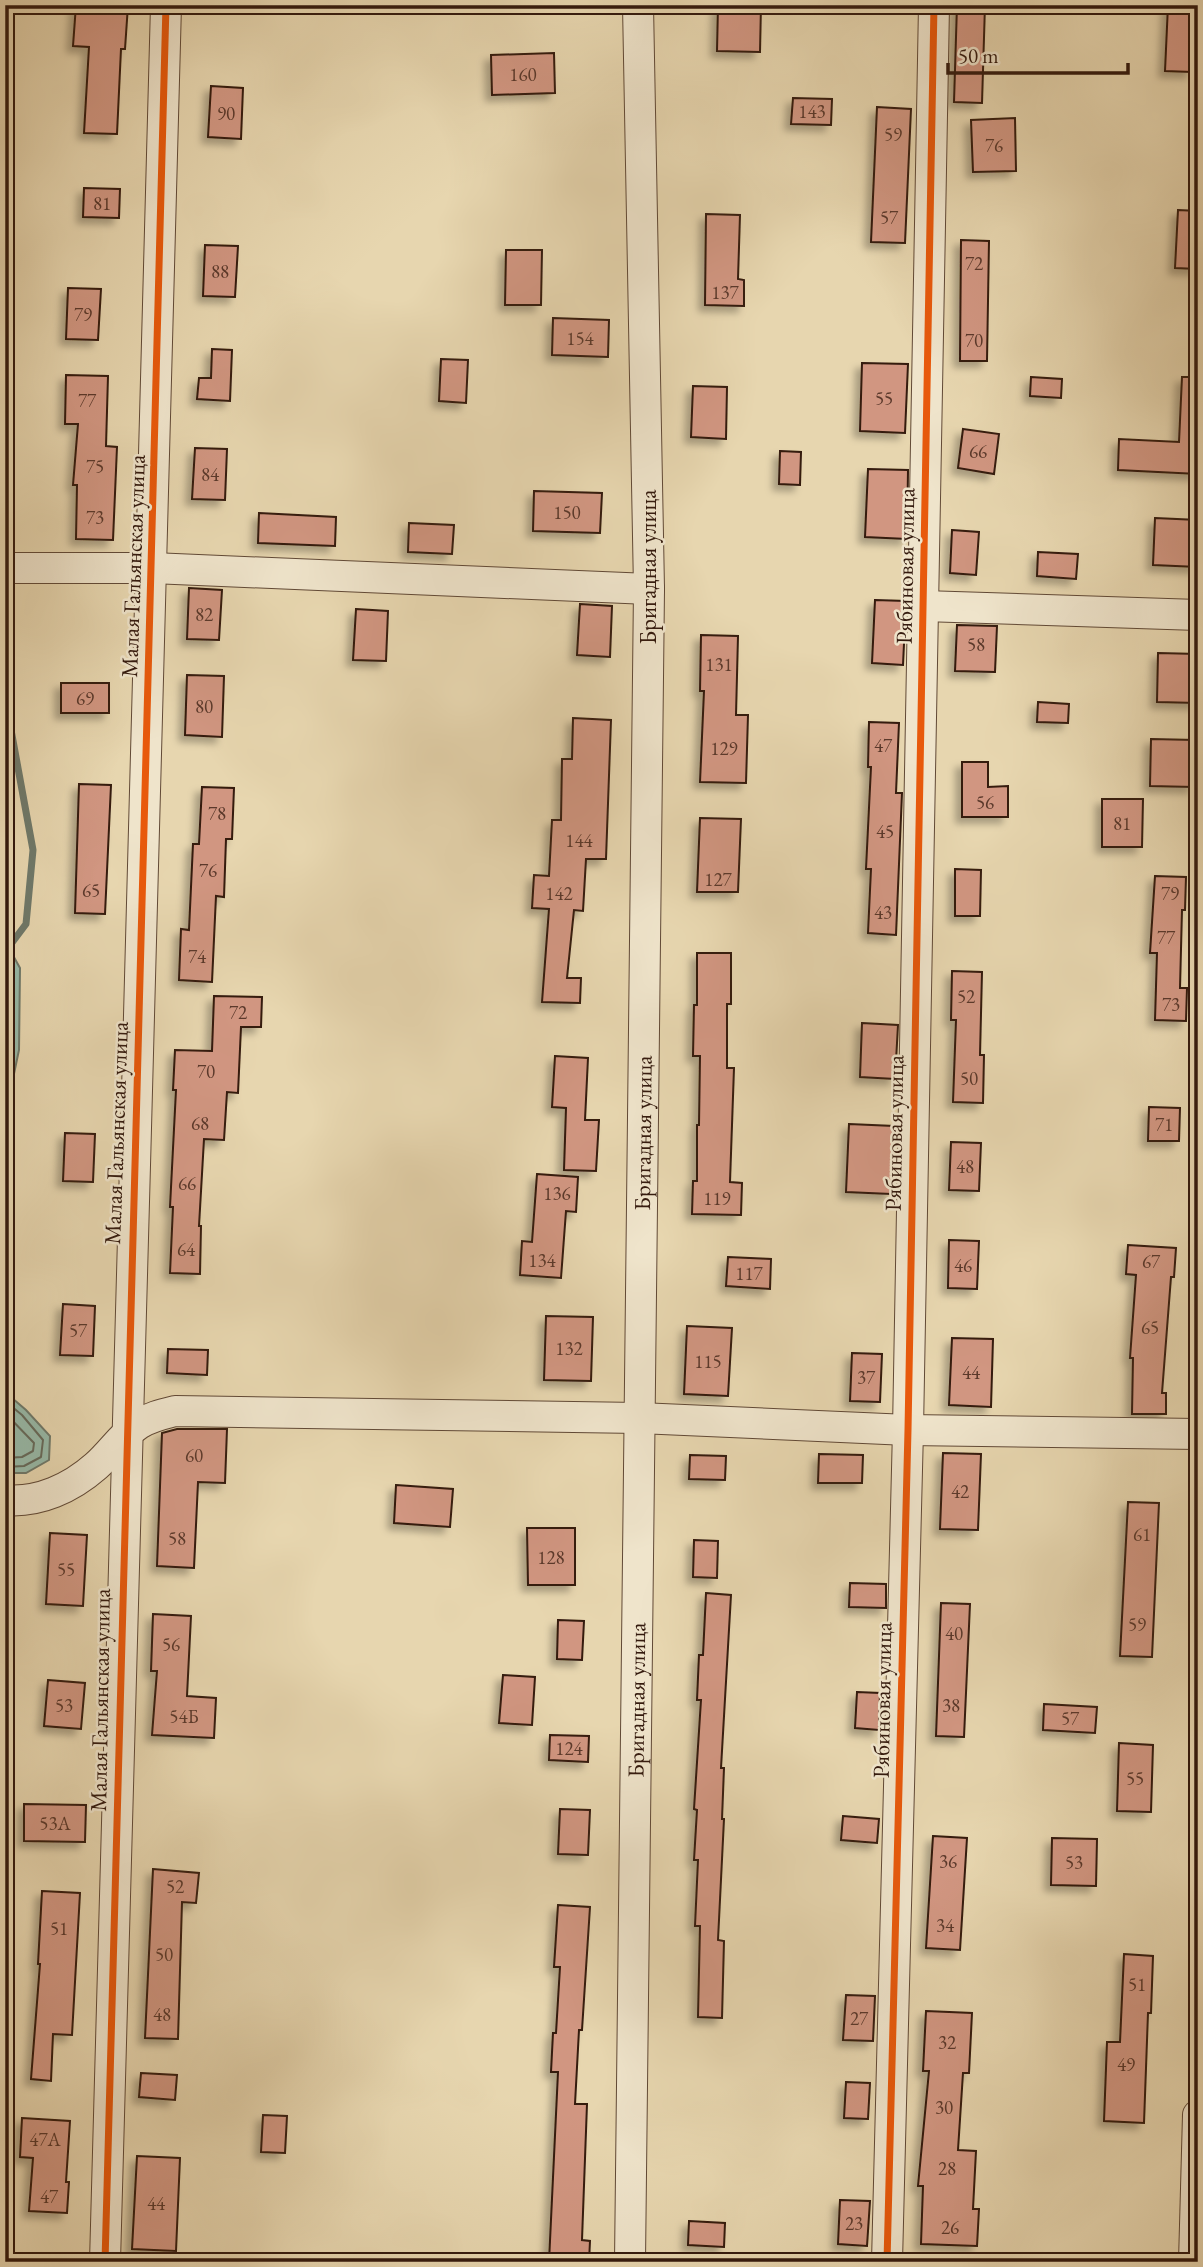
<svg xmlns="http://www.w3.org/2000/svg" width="1203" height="2267" viewBox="0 0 1203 2267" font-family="'EB Garamond',serif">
	<defs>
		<filter id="shadow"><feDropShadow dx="-6" dy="6" stdDeviation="3.5" flood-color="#0004"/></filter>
	</defs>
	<rect width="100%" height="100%" fill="#e7d6af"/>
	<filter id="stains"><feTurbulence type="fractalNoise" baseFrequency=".00286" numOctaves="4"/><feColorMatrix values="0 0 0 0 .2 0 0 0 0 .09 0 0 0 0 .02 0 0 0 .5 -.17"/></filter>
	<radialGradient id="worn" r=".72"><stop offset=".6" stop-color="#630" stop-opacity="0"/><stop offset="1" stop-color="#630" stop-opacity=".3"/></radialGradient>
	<g fill="#97b9a8" stroke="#6f796a" stroke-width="2">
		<path d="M5,941L20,968L19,1050L5,1117Z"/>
		<path d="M5,1392L26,1410L50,1436L49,1460L26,1473H5Z"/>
	</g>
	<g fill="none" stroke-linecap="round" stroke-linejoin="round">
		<g stroke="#666a5b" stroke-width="2">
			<path d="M5,956L13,970L12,1050L5,1086"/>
			<path d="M5,1401L22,1415L43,1440L41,1457L24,1466L5,1467"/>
			<path d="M5,1413L34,1443L33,1451L22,1457L5,1458"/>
		</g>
		<path stroke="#6f796a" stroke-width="7" d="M5,697L33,850L26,924L5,952"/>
	</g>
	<g fill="#d19681" stroke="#341a0e" stroke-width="2" filter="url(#shadow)">
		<path d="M76,5H128L125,49H121L117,134L84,133L89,47L73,46Z"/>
		<path d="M718,5H761L760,52L717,51Z"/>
		<path d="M957,5H985L982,103L954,102Z"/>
		<path d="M1168,5H1196L1192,72L1165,71Z"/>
		<path d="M554,53L555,93L492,95L491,55Z"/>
		<path d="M211,86L243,88L241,139L208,137Z"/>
		<path d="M793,98L832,99L831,125L791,124Z"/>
		<path d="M877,107L911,109L905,243L871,242Z"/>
		<path d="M1015,118L1016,171L973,172L971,120Z"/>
		<path d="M84,188L120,189L119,218L83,217Z"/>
		<path d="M1178,210L1198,211V269L1175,268Z"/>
		<path d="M706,214L740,215L738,279L744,280V306L705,305Z"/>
		<path d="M961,240L989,241L987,361H960Z"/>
		<path d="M205,245L238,246L235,297L203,296Z"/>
		<path d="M506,250H542L541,305H505Z"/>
		<path d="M68,288L101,289L98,340L66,339Z"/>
		<path d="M553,318L609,320L608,357L552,355Z"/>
		<path d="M212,349L232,350L230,401L197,399L199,378H211Z"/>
		<path d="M441,359L468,360L466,403L439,401Z"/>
		<path d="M862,363L908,364L905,433L860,431Z"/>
		<path d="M66,375L108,376L106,446L117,447L113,540L76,539L77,485H73L78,424H65Z"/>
		<path d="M1031,377L1062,379L1061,398L1030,396Z"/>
		<path d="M1182,377H1198V474L1118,470L1119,439L1179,442Z"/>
		<path d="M693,386L727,387L726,439L691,437Z"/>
		<path d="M963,429L999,434L994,474L958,468Z"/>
		<path d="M195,448L227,449L225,500L192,499Z"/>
		<path d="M780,451L801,452L800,485L779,484Z"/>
		<path d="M868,469L908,470L907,539L865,537Z"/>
		<path d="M534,491L602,493L600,533L533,531Z"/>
		<path d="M259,513L336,517L335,546L258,543Z"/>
		<path d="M1155,518L1198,520V567L1153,565Z"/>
		<path d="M409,523L454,525L452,554L408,552Z"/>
		<path d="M952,530L979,532L976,575L950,573Z"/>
		<path d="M1038,552L1078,554L1076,579L1037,576Z"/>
		<path d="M189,588L222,590L219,640L187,639Z"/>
		<path d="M875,600L906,601L903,665L872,663Z"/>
		<path d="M580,604L612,606L610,657L577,655Z"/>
		<path d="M356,609L388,611L386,661L353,660Z"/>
		<path d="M957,625L997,626L995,672L955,671Z"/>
		<path d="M701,635L738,636L736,715H748L746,783L700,782L704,691H700Z"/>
		<path d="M1158,653L1198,654V703L1157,702Z"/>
		<path d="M187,675L224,676L222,737L185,735Z"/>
		<rect x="61" y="683" width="48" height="30"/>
		<path d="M1038,702L1069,704L1068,723L1037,722Z"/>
		<path d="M573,718L611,720L606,859H586L583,911L574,910L567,978H581L580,1003L542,1002L549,909L532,908L534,875L549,876L552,820H561L562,759H572Z"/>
		<path d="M869,722L899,723L896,793H902L896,935L868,933L871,869H866L871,767H868Z"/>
		<path d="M1151,739L1195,740L1194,787L1150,786Z"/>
		<path d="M962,762H988V787L1008,786V817H962Z"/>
		<path d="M79,784L111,785L105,914L75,913Z"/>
		<path d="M202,787L234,788L232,839H226L224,897L216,896L212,982L179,980L181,929L189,930L193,844H199Z"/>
		<path d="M1102,799H1143L1142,847H1102Z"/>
		<path d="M700,818L741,819L738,892H697Z"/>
		<path d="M955,869L981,870L980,916H955Z"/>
		<path d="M1155,876L1186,877L1185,910H1182L1180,988H1187L1186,1021L1155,1020L1157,953H1150Z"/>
		<path d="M697,953H731V1004H727V1068H734L730,1182L742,1183L741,1215L692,1214L693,1181H697V1125H699L700,1056H693L694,1005H697Z"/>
		<path d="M952,971L982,972L980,1055H984L983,1103L953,1102L956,1020H951Z"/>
		<path d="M214,996L262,997L261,1027H241L238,1093L227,1092L224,1140L204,1139L199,1226H201L200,1274L170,1273L173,1207H170L176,1090H173L175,1050L212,1051Z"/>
		<path d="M862,1023L898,1025L895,1079L860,1077Z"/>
		<path d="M555,1056L588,1058L585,1120H599L596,1171L564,1170L566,1108L552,1107Z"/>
		<path d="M1149,1107L1180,1108L1179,1141H1148Z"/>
		<path d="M849,1124L894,1126L891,1194L846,1192Z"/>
		<path d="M65,1133L95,1134L93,1182L63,1181Z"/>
		<path d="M951,1142L981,1143L979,1191L949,1190Z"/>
		<path d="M537,1174L578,1177L576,1212L566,1211L561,1278L520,1275L522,1241L532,1242Z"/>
		<path d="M949,1240L979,1241L977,1289L948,1288Z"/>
		<path d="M1128,1245L1176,1248L1174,1277H1171L1162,1393H1166V1414H1132L1133,1358H1130L1136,1275L1126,1274Z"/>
		<path d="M728,1257L771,1259L770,1289L726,1286Z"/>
		<path d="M63,1304L95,1306L93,1356L60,1355Z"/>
		<path d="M546,1316L593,1317L591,1381L544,1380Z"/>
		<path d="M687,1326L732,1328L728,1396L684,1394Z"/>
		<path d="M952,1338L993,1339L991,1407L949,1405Z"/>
		<path d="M168,1349L208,1350L207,1375L167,1373Z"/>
		<path d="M852,1353L882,1354L880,1402L850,1401Z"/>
		<path d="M177,1429H227L225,1483L198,1482L194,1568L157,1566L162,1433Z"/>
		<path d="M943,1453L981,1454L978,1530L940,1529Z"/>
		<path d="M819,1454L863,1455L862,1483H818Z"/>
		<path d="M690,1455L726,1456L725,1480L689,1479Z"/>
		<path d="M396,1485L453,1489L450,1527L394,1523Z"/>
		<path d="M1128,1502L1159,1503L1152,1657L1120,1656Z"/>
		<path d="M527,1528H575V1585H528Z"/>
		<path d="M50,1533L87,1535L83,1606L46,1604Z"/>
		<path d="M694,1540L718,1541L717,1578L693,1577Z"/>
		<path d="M850,1583L886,1584V1608L849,1607Z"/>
		<path d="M706,1593L731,1595L721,1768H724L722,1819H724L718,1940L724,1941L722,2018L698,2017L700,1926H695L698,1860H694L697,1810L694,1809L701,1700H697L699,1655H703Z"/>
		<path d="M941,1603L970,1604L964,1737L936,1736Z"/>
		<path d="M153,1614L191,1616L187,1696L216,1698L214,1738L152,1735L157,1671H151Z"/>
		<path d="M558,1620L584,1621L582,1660L557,1659Z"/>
		<path d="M503,1675L535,1677L532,1725L499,1723Z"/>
		<path d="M48,1680L85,1683L81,1729L44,1726Z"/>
		<path d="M857,1692L880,1693L879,1730L855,1728Z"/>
		<path d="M1044,1704L1097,1707L1095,1733L1043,1730Z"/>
		<path d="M550,1735L589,1736L588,1762L549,1760Z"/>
		<path d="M1119,1743L1153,1745L1151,1812L1117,1811Z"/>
		<path d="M24,1804L86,1805L85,1842L24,1841Z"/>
		<path d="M560,1809L590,1810L588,1855L558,1854Z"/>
		<path d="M843,1816L879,1819L877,1843L841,1840Z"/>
		<path d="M933,1836L967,1838L960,1950L926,1948Z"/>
		<path d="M1052,1838L1097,1839L1096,1886L1051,1885Z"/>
		<path d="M153,1869L199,1873L196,1903L182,1902L178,2039L145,2038Z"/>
		<path d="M42,1891L80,1893L72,2035L53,2034L51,2081L31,2079L40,1964H38Z"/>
		<path d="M558,1905L590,1907L582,2030H579L575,2104H587L582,2240L590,2241L589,2262H549L558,2072H551L553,2033H556L560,1967H554Z"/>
		<path d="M1124,1954L1153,1956L1151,2013H1148L1144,2123L1104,2121L1107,2042H1120Z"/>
		<path d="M846,1995L875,1996L873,2041L843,2040Z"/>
		<path d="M926,2011L972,2013L969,2073H963L958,2150L976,2151L973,2209H979L977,2246L921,2244L923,2186H918L929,2071H923Z"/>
		<path d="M141,2073L177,2075L175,2100L139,2097Z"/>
		<path d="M846,2082L870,2083L868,2119L844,2118Z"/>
		<path d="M263,2115L287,2116L285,2153L261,2152Z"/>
		<path d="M22,2118L70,2121L66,2182H69L67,2213L29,2211L33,2158L20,2157Z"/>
		<path d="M137,2156L180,2158L176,2251L132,2249Z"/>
		<path d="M840,2200L870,2201L867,2246L838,2244Z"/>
		<path d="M689,2221L725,2223L724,2247L688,2245Z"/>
	</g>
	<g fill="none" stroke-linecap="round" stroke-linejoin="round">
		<g stroke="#614936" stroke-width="32">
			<g id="minor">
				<path d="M5,568H152L649,589"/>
				<path d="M923,606L1198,615"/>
				<path d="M5,1500C39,1503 71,1488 96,1466C111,1453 122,1435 139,1424C150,1417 163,1414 175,1411L639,1418L908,1430L1198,1434"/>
				<path d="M105,2262C124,1510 148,757 166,5"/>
				<path id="s1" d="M630,2262L649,589L638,5"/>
				<path d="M887,2262L908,1430L934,5"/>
				<path d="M1194,2262L1198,2115"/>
			</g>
		</g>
		<use href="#minor" stroke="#efe4cb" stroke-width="30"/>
		<g stroke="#efe4cb" stroke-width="11">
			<g id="cycleway">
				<path d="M105,2262C124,1510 148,757 166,5"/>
				<path d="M887,2262L908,1430L934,5"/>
			</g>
		</g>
		<use href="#cycleway" stroke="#e8590c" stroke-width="7"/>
	</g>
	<g text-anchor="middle" stroke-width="5" stroke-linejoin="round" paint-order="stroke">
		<g font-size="19" fill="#5b392b">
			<text x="523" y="81">160</text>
			<text x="812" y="118">143</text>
			<text x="226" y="120">90</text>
			<text x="893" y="141">59</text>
			<text x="994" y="152">76</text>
			<text x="102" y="210">81</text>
			<text x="889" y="224">57</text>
			<text x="974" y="270">72</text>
			<text x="220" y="278">88</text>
			<text x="725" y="299">137</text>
			<text x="83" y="321">79</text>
			<text x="580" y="345">154</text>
			<text x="974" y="347">70</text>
			<text x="884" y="405">55</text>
			<text x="87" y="407">77</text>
			<text x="978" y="458">66</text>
			<text x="95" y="473">75</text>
			<text x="210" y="481">84</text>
			<text x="567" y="519">150</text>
			<text x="95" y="524">73</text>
			<text x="204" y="621">82</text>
			<text x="976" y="651">58</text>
			<text x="719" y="671">131</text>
			<text x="85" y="705">69</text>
			<text x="204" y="713">80</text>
			<text x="883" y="752">47</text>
			<text x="724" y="755">129</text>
			<text x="985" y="809">56</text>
			<text x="217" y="820">78</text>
			<text x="1122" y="830">81</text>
			<text x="885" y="838">45</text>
			<text x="579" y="847">144</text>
			<text x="208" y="877">76</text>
			<text x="718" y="886">127</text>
			<text x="91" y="897">65</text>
			<text x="559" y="900">142</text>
			<text x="1170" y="900">79</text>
			<text x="883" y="919">43</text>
			<text x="1166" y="944">77</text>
			<text x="197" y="963">74</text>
			<text x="966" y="1003">52</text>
			<text x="1171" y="1011">73</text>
			<text x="238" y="1019">72</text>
			<text x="206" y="1078">70</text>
			<text x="969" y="1085">50</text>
			<text x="200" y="1130">68</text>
			<text x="1164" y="1131">71</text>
			<text x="965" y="1173">48</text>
			<text x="187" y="1190">66</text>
			<text x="557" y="1200">136</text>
			<text x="717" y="1205">119</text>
			<text x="186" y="1256">64</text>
			<text x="542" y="1267">134</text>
			<text x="1151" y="1268">67</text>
			<text x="963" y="1272">46</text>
			<text x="749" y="1280">117</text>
			<text x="1150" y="1334">65</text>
			<text x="78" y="1337">57</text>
			<text x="569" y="1355">132</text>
			<text x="708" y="1368">115</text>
			<text x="971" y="1379">44</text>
			<text x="866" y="1384">37</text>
			<text x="194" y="1462">60</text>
			<text x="960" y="1498">42</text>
			<text x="1142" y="1541">61</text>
			<text x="177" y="1545">58</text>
			<text x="551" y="1564">128</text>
			<text x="66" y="1576">55</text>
			<text x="1137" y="1631">59</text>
			<text x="954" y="1640">40</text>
			<text x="171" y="1651">56</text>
			<text x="64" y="1712">53</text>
			<text x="951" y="1712">38</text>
			<text x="184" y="1723">54Б</text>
			<text x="1070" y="1725">57</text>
			<text x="569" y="1755">124</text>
			<text x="1135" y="1785">55</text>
			<text x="55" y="1830">53А</text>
			<text x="948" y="1868">36</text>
			<text x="1074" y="1869">53</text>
			<text x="175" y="1893">52</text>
			<text x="945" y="1932">34</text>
			<text x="59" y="1935">51</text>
			<text x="164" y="1961">50</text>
			<text x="1137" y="1991">51</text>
			<text x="162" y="2021">48</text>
			<text x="859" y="2025">27</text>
			<text x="947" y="2049">32</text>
			<text x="1126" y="2071">49</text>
			<text x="944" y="2114">30</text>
			<text x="45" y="2146">47А</text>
			<text x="947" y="2175">28</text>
			<text x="49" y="2203">47</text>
			<text x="156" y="2210">44</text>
			<text x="854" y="2230">23</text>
			<text x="950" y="2234">26</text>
		</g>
		<g font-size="23" fill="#341a0e" stroke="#efe4cb">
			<text transform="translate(133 566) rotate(-88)" y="8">Малая Гальянская улица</text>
			<text transform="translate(905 566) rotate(-89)" y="8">Рябиновая улица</text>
			<text transform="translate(648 567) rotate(-90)" y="8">Бригадная улица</text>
			<text transform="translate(116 1133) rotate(-88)" y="8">Малая Гальянская улица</text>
			<text dy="8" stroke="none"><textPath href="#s1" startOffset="1129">Бригадная улица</textPath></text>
			<text transform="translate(894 1133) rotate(-89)" y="8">Рябиновая улица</text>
			<text transform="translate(100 1700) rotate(-89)" y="8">Малая Гальянская улица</text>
			<text dy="8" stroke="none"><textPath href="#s1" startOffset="562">Бригадная улица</textPath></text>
			<text transform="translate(882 1700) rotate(-89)" y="8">Рябиновая улица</text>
		</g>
	</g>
	<rect width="1203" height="2267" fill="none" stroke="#e7d6af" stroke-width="28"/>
	<rect x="7" y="7" width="1189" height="2253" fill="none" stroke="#341a0e" stroke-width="3.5"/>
	<rect x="14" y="14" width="1175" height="2239" fill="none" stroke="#341a0e" stroke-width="2"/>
	<path d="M948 63v10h180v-10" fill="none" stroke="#341a0e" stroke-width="3.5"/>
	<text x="958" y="63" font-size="21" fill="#341a0e" stroke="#efe4cb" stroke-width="5" paint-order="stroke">50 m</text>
	<rect width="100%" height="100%" filter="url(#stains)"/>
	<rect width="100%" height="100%" fill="url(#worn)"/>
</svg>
